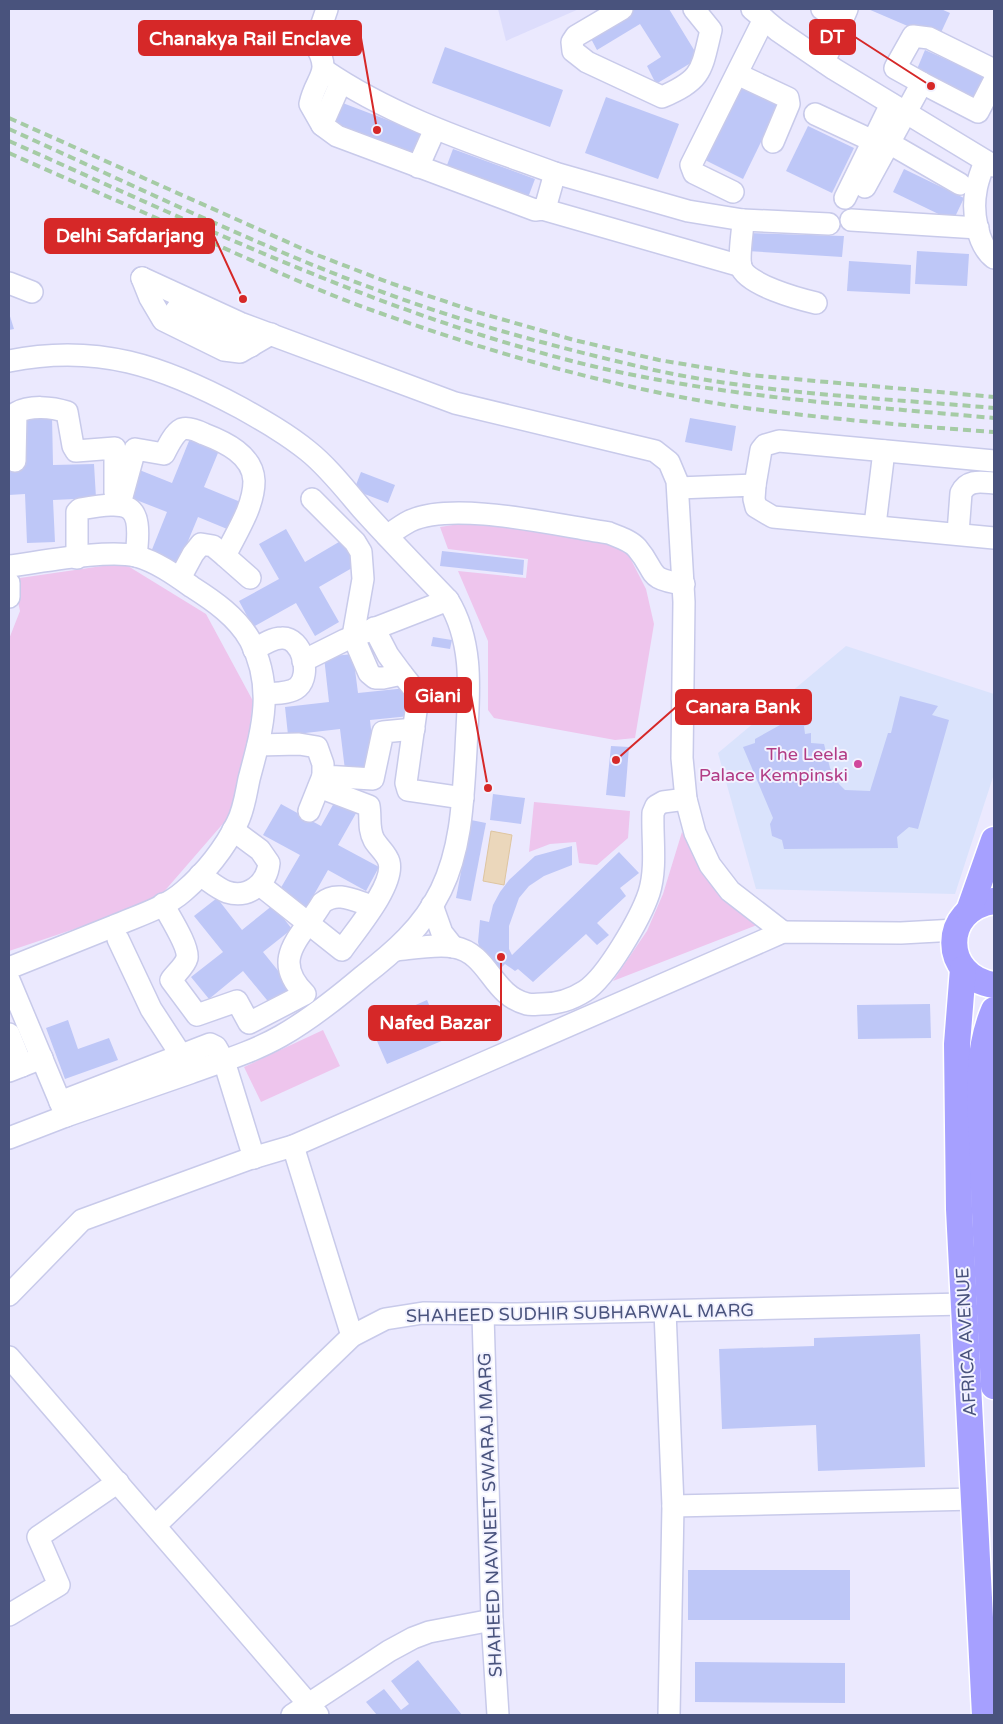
<svg xmlns="http://www.w3.org/2000/svg" width="1003" height="1724" viewBox="0 0 1003 1724" font-family="'Varela Round',sans-serif">
	<rect width="100%" height="100%" fill="#ebe9fe"/>
	<path fill="#ddddfc" d="M498,9H579L506,41Z"/>
	<path fill="#dae3fc" d="M846,646L994,694V774L955,894L756,889L718,753Z"/>
	<g fill="#eec5ed">
		<path d="M485,520L622,542L646,589L654,624L635,738L615,740L494,718L488,710V641L458,571L526,578L528,559L448,549L440,527Z"/>
		<path d="M123,563L206,614L253,701L240,804L155,902L9,951V639L20,611L13,579Z"/>
		<path d="M534,802L630,811L628,838L597,865L579,863L576,842L550,844L529,852Z"/>
		<path d="M682,832L709,880L757,925L613,981L647,931L663,894Z"/>
		<path d="M323,1030L340,1066L261,1102L244,1067Z"/>
	</g>
	<path fill="#ebd7bb" stroke="#dec5a0" d="M491,831L512,835L504,885L483,881Z"/>
	<g fill="#bec7f7">
		<path d="M634,9H669L699,58L656,84L647,66L661,57L640,24L597,50L589,35Z"/>
		<path d="M868,9H941L950,13L938,39Z"/>
		<path d="M445,47L563,90L550,127L432,83Z"/>
		<path d="M925,50L984,76L974,100L915,74Z"/>
		<path d="M737,84L779,105L743,179L701,158Z"/>
		<path d="M606,97L679,124L658,179L585,153Z"/>
		<path d="M340,102L422,133L414,157L331,127Z"/>
		<path d="M808,126L854,148L832,193L786,171Z"/>
		<path d="M453,149L535,179L526,203L444,173Z"/>
		<path d="M904,169L964,198L953,221L893,192Z"/>
		<path d="M748,233L844,236L842,257L747,251Z"/>
		<path d="M917,251L969,254L967,286L915,284Z"/>
		<path d="M849,261L911,265L910,294L847,291Z"/>
		<path d="M9,313L14,329L9,330Z"/>
		<path d="M52,416L53,465L94,464L96,498L53,500L55,542L27,543L25,494L9,495V469L23,468L21,417Z"/>
		<path d="M690,418L736,426L732,451L685,442Z"/>
		<path d="M191,436L220,448L204,487L243,503L232,531L198,517L179,563L151,552L167,512L126,496L137,469L172,483Z"/>
		<path d="M361,472L395,485L388,503L354,490Z"/>
		<path d="M286,529L305,562L344,539L359,564L319,587L339,622L315,636L296,603L253,627L239,601L279,579L259,544Z"/>
		<path d="M442,551L524,560L523,575L440,566Z"/>
		<path d="M433,637L452,640L450,649L431,646Z"/>
		<path d="M353,654L358,693L407,688L410,716L370,720L375,767L345,770L340,729L288,735L285,707L329,702L324,657Z"/>
		<path d="M900,696L938,706L932,715L949,720L918,829L909,827L897,837L898,848L784,849L782,840L772,836L770,824L773,818L743,747L755,743V739L807,710L811,723L804,726L805,734L811,733V743L824,744L830,768L839,784L845,790L870,791L888,733H891Z"/>
		<path d="M611,746L629,747L625,797L606,795Z"/>
		<path d="M493,794L525,798L521,824L490,820Z"/>
		<path d="M338,796L359,808L338,845L379,867L366,891L328,870L307,907L279,891L300,855L263,835L281,804L321,826Z"/>
		<path d="M471,820L486,823L471,901L456,898Z"/>
		<path d="M572,846V865L544,876L529,886L519,898L509,926V949L512,955L619,852L639,873L620,888L626,896L597,923L609,935L597,945L586,934L533,982L518,969L515,971L505,964L497,972L482,958L478,942L480,920L489,922L493,905L500,892L509,880L535,856Z"/>
		<path d="M217,898L242,930L273,905L292,929L263,952L292,988L271,1005L243,971L209,999L191,977L223,952L194,916Z"/>
		<path d="M427,1000L444,1040L387,1064L370,1025Z"/>
		<path d="M930,1004L931,1038L858,1039L857,1005Z"/>
		<path d="M68,1020L78,1049L109,1038L118,1060L65,1079L46,1028Z"/>
		<path d="M920,1334L925,1467L818,1471L816,1425L722,1429L719,1349L814,1346V1338Z"/>
		<rect x="688" y="1570" width="162" height="50"/>
		<path d="M418,1660L462,1715H377L366,1702L384,1689L401,1710L409,1704L391,1681Z"/>
		<path d="M695,1662L845,1663V1703L695,1702Z"/>
	</g>
	<g fill="none" stroke-linecap="round" stroke-linejoin="round">
		<g stroke="#c8caea" stroke-width="24">
			<g id="minor">
				<path d="M327,9L315,44C333,74 316,76 310,104L322,125L337,136L535,210L542,209L741,266"/>
				<path d="M622,9L576,36L572,42L573,51L587,62L662,97C703,79 701,71 711,30L694,9"/>
				<path d="M752,9L777,30L834,69L994,166"/>
				<path d="M822,9L843,18"/>
				<path d="M824,62L847,9"/>
				<path d="M324,70C394,118 476,144 555,173L546,205L542,209"/>
				<path d="M737,74L788,98L789,104L773,142"/>
				<path d="M922,83L978,112L994,81"/>
				<path d="M815,114L873,141"/>
				<path d="M322,125L341,82"/>
				<path d="M889,143L960,184"/>
				<path d="M985,161C982,170 977,181 976,191C972,211 977,245 994,258"/>
				<path d="M418,167L435,129"/>
				<path d="M555,173L688,211L743,220L829,224"/>
				<path d="M865,187L922,83L895,68L913,36L929,38L994,70"/>
				<path d="M733,192L694,173L691,165L764,19"/>
				<path d="M845,198L891,104"/>
				<path d="M743,220C743,231 738,257 741,267C747,285 799,299 816,303"/>
				<path d="M851,220L978,228"/>
				<path d="M142,278L240,323L455,403L655,451L669,462L677,481L684,602L682,758L686,799L695,833L710,865L730,891L783,932"/>
				<path d="M142,278L150,298L163,320L224,350L240,352L271,334"/>
				<path d="M9,283L32,292"/>
				<path d="M176,310L251,346"/>
				<path d="M9,361C97,343 163,366 241,408C264,421 287,434 308,451C328,467 345,489 362,509C390,540 419,570 448,600"/>
				<path d="M15,461L16,413C30,405 52,407 67,412L73,446L76,451L115,448V493"/>
				<path d="M755,485L761,450L765,445L779,441L994,461"/>
				<path d="M678,488L755,485L754,499L756,507L773,517L994,538"/>
				<path d="M312,499L355,542L361,552L363,579L353,636L369,673L375,678H383L402,674L388,655L374,628"/>
				<path d="M120,504L135,449L164,454C168,446 174,433 182,429C189,427 198,431 204,434C225,442 253,455 254,481C254,507 236,533 225,556L250,578"/>
				<path d="M875,525L884,451"/>
				<path d="M958,533L961,493C968,479 981,482 994,483"/>
				<path d="M387,536C394,531 402,525 410,521C454,500 559,526 609,533C618,537 630,540 637,548C658,573 645,579 684,584"/>
				<path d="M77,558V512L80,509C129,501 143,500 136,556"/>
				<path d="M9,566C41,562 107,549 136,556C157,562 175,575 192,587C214,601 237,617 250,640C275,688 262,730 249,779C246,793 244,810 237,823C225,848 205,873 184,891C165,908 137,916 114,926C79,940 44,954 9,968"/>
				<path d="M180,578L193,554L201,544L213,546L225,556"/>
				<path d="M9,583V597"/>
				<path d="M254,650C262,645 272,638 282,638C302,637 312,674 298,687C290,694 275,693 265,694"/>
				<path d="M402,674L414,689L417,704L406,783L408,790L463,798"/>
				<path d="M258,745L299,744L317,747L323,764V776L373,779L383,732L414,729"/>
				<path d="M309,811L323,776"/>
				<path d="M200,875C208,880 218,889 227,892C249,899 267,883 269,863L260,850L233,830"/>
				<path d="M260,885L342,950C355,931 395,885 389,862C387,854 378,847 374,840C368,829 371,818 369,806L319,787"/>
				<path d="M163,904C169,916 189,946 187,958C185,966 176,973 171,980L197,1015L237,1001L249,1023L305,994C269,958 302,937 322,903C337,890 355,901 372,906"/>
				<path d="M432,905L442,933L453,947"/>
				<path d="M118,939L151,1009L181,1055"/>
				<path d="M397,950C415,948 437,944 454,947C490,954 491,995 527,1004C531,1005 538,1004 542,1004C558,1004 571,1000 585,991C607,977 641,917 649,893C657,868 652,838 653,813L656,806L663,802L686,799"/>
				<path d="M9,980L66,1116L9,1138"/>
				<path d="M9,1034L22,1066"/>
				<path d="M9,1071L42,1058"/>
				<path d="M60,1102L210,1044L216,1047L224,1061L254,1158"/>
				<path d="M66,1116C107,1102 149,1087 190,1073C220,1062 253,1052 281,1036C311,1019 337,998 363,976C394,952 423,927 441,890C462,847 463,798 466,750C468,699 476,646 448,600L345,640L303,661"/>
				<path d="M293,1146L352,1336"/>
				<path d="M9,1295L82,1220L249,1159L293,1146L783,932L901,933L956,930"/>
				<path d="M665,1311L673,1506L669,1715"/>
				<path d="M483,1315L492,1620L498,1715"/>
				<path d="M9,1357L318,1715"/>
				<path d="M673,1506L975,1499"/>
				<path d="M156,1525L352,1336L385,1319L423,1313L517,1314L964,1304"/>
				<path d="M9,1615L59,1585L38,1537L118,1482"/>
				<path d="M292,1715L389,1651L413,1638L429,1632L492,1620"/>
			</g>
		</g>
		<g stroke="#fff" stroke-width="29">
			<g id="major">
				<path d="M994,901C941,908 941,977 994,985"/>
				<path d="M969,911L994,840"/>
				<path d="M963,969L957,1044L959,1209L985,1715"/>
				<path d="M994,1010C974,1057 981,1107 983,1157C985,1233 990,1310 994,1386"/>
			</g>
		</g>
		<use href="#minor" stroke="#fff" stroke-width="21"/>
		<use href="#major" stroke="#a6a0ff" stroke-width="26"/>
		<g stroke="#a5cba5" stroke-width="4" stroke-dasharray="8 5" stroke-linecap="butt">
			<path d="M9,118L312,253L390,283L477,312L574,340L659,360L749,375L994,397"/>
			<path d="M9,129C133,185 257,246 385,293C472,325 563,349 654,370C765,394 881,398 994,408"/>
			<path d="M9,141C194,223 371,309 568,360C707,396 851,405 994,418"/>
			<path d="M9,153C78,184 148,214 217,245C271,269 325,294 380,313C498,355 622,390 746,408C829,419 911,426 994,432"/>
		</g>
	</g>
	<circle fill="#d1479c" stroke="#f2f2ff" stroke-width="2" cx="858" cy="764" r="5"/>
	<g text-anchor="middle" stroke-width="4" stroke-linejoin="round" paint-order="stroke">
		<g font-size="18" fill="#b23c85" stroke="#f2f2ff" text-anchor="end">
			<text x="848" y="760">The Leela<tspan x="848" dy="21">Palace Kempinski</tspan></text>
		</g>
		<g font-size="18" fill="#49537d" stroke="#f2f2ff">
			<text transform="translate(580 1313) rotate(-1)" y="6">SHAHEED SUDHIR SUBHARWAL MARG</text>
			<text transform="translate(966 1342) rotate(-93)" y="6">AFRICA AVENUE</text>
			<text transform="translate(490 1515) rotate(-92)" y="6">SHAHEED NAVNEET SWARAJ MARG</text>
		</g>
	</g>
	<path fill="none" stroke="#d62828" stroke-width="2" d="M931 86L855 37M377 130L361 38M243 299L214 236M488 788L471 695M616 760L676 707M501 957L501 1023"/>
	<g fill="#d62828" stroke="#f2f2ff" stroke-width="2">
		<circle cx="931" cy="86" r="5"/>
		<circle cx="377" cy="130" r="5"/>
		<circle cx="243" cy="299" r="5"/>
		<circle cx="488" cy="788" r="5"/>
		<circle cx="616" cy="760" r="5"/>
		<circle cx="501" cy="957" r="5"/>
	</g>
	<g fill="#d62828" stroke="#d62828" stroke-width="2">
		<rect x="810" y="20" width="45" height="34" rx="5"/>
		<rect x="139" y="21" width="222" height="34" rx="5"/>
		<rect x="45" y="219" width="169" height="34" rx="5"/>
		<rect x="405" y="678" width="66" height="34" rx="5"/>
		<rect x="676" y="690" width="135" height="34" rx="5"/>
		<rect x="369" y="1006" width="132" height="34" rx="5"/>
	</g>
	<g font-size="19" text-anchor="middle" font-weight="bold" fill="#fff">
		<text x="832" y="43">DT</text>
		<text x="250" y="45">Chanakya Rail Enclave</text>
		<text x="130" y="242">Delhi Safdarjang</text>
		<text x="438" y="702">Giani</text>
		<text x="743" y="713">Canara Bank</text>
		<text x="435" y="1029">Nafed Bazar</text>
	</g>
	<rect width="1003" height="1724" fill="none" stroke="#49537d" stroke-width="20"/>
</svg>
